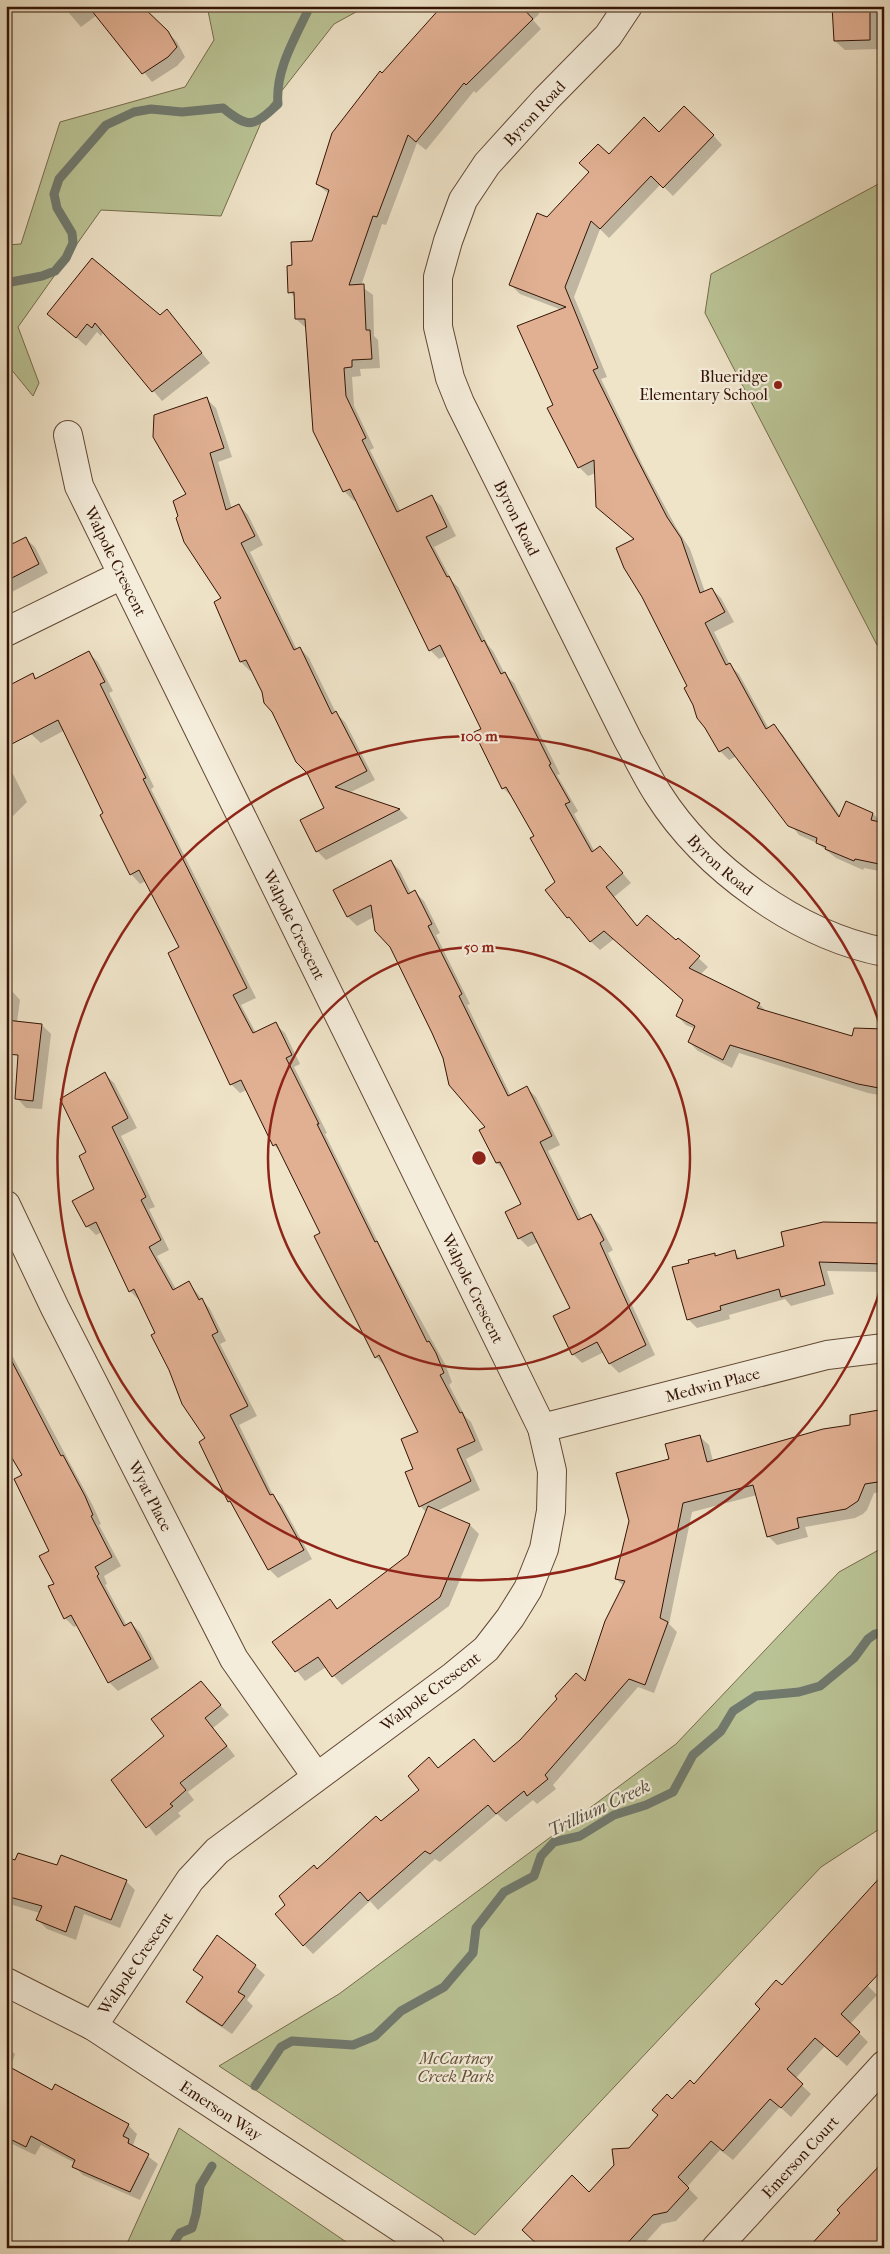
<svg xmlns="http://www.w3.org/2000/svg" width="890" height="2254" viewBox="0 0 890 2254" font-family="'IM FELL French Canon',serif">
	<rect width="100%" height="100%" fill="#efe3c8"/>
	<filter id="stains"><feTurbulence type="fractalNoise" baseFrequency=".004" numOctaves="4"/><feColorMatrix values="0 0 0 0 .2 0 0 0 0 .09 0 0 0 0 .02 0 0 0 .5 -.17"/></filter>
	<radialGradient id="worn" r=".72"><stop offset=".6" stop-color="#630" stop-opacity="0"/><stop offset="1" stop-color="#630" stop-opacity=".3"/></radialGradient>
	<g fill="#bac395" stroke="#766c4c">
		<path d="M207,6H367L334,24L266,111L221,216L101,210L18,327L39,383L33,396L6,363V245L21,244L60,122L185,87L214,40Z"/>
		<path d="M884,181V642L877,645L705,313L711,274Z"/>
		<path d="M884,1547V1826L821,1867L475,2235L219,2066L339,1994L676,1744L839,1572Z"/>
		<path d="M179,2128L355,2248H125Z"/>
	</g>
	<g fill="#0003">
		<path d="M63,6H142L177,42L185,57L177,66L152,82L97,15L81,27Z"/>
		<path d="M462,6H535L539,14L533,20L541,29L476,93L474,91L426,150L417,143L386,225L382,224L361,286L373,295L374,336L378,340L380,368L360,369L361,376L352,377L354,406L374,448L370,450L401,512L431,496L441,506L456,536L434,547L452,581L458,587L488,645L493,651L505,674L514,683L560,774L557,775L578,811L574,814L595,852L600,847L631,883L614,897L638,927L676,942L678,939L708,967L700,975L759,1004L767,1012L853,1037L884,1030V1096L868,1093L739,1053L732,1068L698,1051L689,1042L695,1029L686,1025L677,1016L684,1001L614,939L600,950L590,941L557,882L536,836L512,797L503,788L483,729L446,656L439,659L430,650L357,499L354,501L345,492L315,431L306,328L296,319L295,298L290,292L294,266L313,242L329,194L317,184L382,75Z"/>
		<path d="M831,6H884L882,10L880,49L845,50L835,41L834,13Z"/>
		<path d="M659,134L713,135L722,145L673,196L661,184L609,238L600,229L574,297L607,377L601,379L642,464L676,527L690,549L705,592L712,589L721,598L734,622L714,632L730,665L739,674L769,729L773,726L783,735L841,817L846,803L873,814L884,824V872L864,868L863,870L836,858L817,843L799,835L737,756L729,760L720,751L635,540L596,473L588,476L579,467L555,405L562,310L520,294L511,285L547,218L609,156Z"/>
		<path d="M167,311L210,363L162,401L104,332L101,336L97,332L86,346L49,314L160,316Z"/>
		<path d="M207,399L216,408L232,457L218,462L232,509L239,505L248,515L263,545L250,552L297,650L300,648L309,658L336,713L345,722L375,780L349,793L400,810L408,818L326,860L317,851L326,809L253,670L250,671L241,662L215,602L223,599L188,495Z"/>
		<path d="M25,538L35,547L48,573L6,595V542L9,547Z"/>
		<path d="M89,653L98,662L113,691L109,693L154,787L151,789L256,998L241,1005L256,1033L275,1024L285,1033L300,1064L294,1067L327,1133L325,1134L381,1248L445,1364L452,1382L449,1385L465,1416L471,1422L483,1450L466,1459L480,1490L437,1511L470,1525L479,1534L449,1606L342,1685L326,1667L305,1681L274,1643L330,1601L338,1609L409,1556L427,1513L420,1506L415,1469L420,1432L385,1366L376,1357L322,1234L281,1152L274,1145L247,1090L240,1093L231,1084L180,948L146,881L140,884L131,874L65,730L41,743L31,734L32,675L37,679Z"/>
		<path d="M6,767L13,774L27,802L6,823Z"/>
		<path d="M391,861L400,871L411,893L415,892L424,901L440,933L436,935L470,1004L467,1005L511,1096L527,1088L536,1097L560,1145L548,1151L582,1220L591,1215L600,1225L613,1250L608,1253L655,1355L619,1373L610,1364L604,1352L582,1363L573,1354L572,1308L538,1242L528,1247L519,1238L522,1204L506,1172L497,1163L487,1128L444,1057L391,947L374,917L357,926L348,917L335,890Z"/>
		<path d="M6,990H11L20,1000L17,1022L42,1025L51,1034L42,1109L26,1108L17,1098L20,1040L6,1054Z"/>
		<path d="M105,1074L114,1083L137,1128L121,1136L155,1207L149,1209L169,1250L157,1256L176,1289L189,1283L210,1309L226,1341L220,1344L257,1416L239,1425L274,1497L282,1505L312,1559L278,1578L269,1569L235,1507L229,1501L207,1439L139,1300L130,1291L102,1232L96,1235L87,1226L96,1190L87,1153Z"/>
		<path d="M884,1224V1276L880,1272L827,1271L834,1294L791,1306L785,1299L729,1315L730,1319L697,1328L688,1319L690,1263L714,1254L717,1257L734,1252L741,1259Z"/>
		<path d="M6,1344L93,1506L101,1524L99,1525L121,1566L104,1576L107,1584L105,1585L127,1626L131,1623L140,1632L159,1668L118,1691L109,1682L78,1625L74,1627L65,1618L55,1584L50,1552L24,1475L6,1446Z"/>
		<path d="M879,1412L884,1417V1492L874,1493L867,1510L863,1514L855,1518L805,1527L808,1537L777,1545L768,1536L757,1495L692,1512L669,1624L677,1632L654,1693L638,1687L553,1785L556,1789L537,1804L533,1800L506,1822L497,1814L440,1862L435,1859L378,1910L370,1901L313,1954L304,1945L277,1914L317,1870L421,1790L439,1769L494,1763L586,1683L624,1586L616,1579L670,1460L699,1436L709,1445L713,1461L852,1426Z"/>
		<path d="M207,1690L229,1715L213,1728L235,1756L188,1792L194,1800L178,1813L181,1816L156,1836L113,1780L166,1736Z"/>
		<path d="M6,1859L126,1881L135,1890L120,1928L84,1914L76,1940L47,1929L38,1920L40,1913L6,1903Z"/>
		<path d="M255,1966L265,1975L247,2000L253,2006L232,2034L197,2011L188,2001L203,1978L195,1970Z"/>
		<path d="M865,1983L877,1995L850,2024L868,2042L847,2066L825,2046L795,2079L811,2094L791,2117L780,2107L733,2160L720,2150L687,2187L698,2198L676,2221L662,2224L640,2248H542L672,2101L694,2085L782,1987Z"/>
		<path d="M6,2045L15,2054L10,2069L52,2092L128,2125L137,2134L133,2145L158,2164L140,2200L83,2175L74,2166L75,2163L41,2145L35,2155L6,2141Z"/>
		<path d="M15,2242L21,2248H6V2246Z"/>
	</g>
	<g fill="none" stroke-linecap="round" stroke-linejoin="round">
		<g stroke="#717a6f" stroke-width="9">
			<path d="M6,283L42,276L55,271L66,258L73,243L72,233L57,208L54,194L59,179L106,125L134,112L151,109L182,112L223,108C250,130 254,126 278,104C275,69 296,37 310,6"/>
			<path d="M255,2086L281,2047L292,2041L353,2045L375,2036L401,2011L444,1987L473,1953L476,1928L504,1892L534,1876L541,1856L554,1842L580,1836L614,1815L646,1805L673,1792L693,1755L721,1731L733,1711L756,1696L799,1692L820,1686L854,1658L868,1639L875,1634L884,1633"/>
			<path d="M171,2248L180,2233L192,2228L196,2214L200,2186L212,2166"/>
		</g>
	</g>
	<g fill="#e1b093" stroke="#331404">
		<path d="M88,6H142L168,31L177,47L168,57L142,74Z"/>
		<path d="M442,6H521L533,19L466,85L464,83L416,142L408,135L377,217L373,216L349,285L364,284L366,330H370L372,359L352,360V367L344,368L346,396L366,438L362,440L397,512L432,495L447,527L426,537L447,577L449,576L482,642L484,640L501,674L505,672L551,764L549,765L570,802L565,804L592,852L600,846L623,873L606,887L637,926L647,915L676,940L678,938L700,956L689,968L760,1003L757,1008L852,1036L854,1028L884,1029V1089L858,1084L730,1045L723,1060L688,1042L695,1026L676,1016L683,1000L604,931L590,942L569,917L567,918L545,890L555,882L530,838L534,836L506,787L502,789L474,732L481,729L440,645L429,651L350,489L343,492L313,431L305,319H295L294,292L288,293L287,266L292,265L291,242L312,241L329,190L316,184L332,133L380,71L382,73Z"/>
		<path d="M832,6H870V40L834,41Z"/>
		<path d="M684,106L714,135L663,188L651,176L600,229L591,221L565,287L598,368L593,370L634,453L667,517L681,538L700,593L712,588L725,612L705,623L726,665L730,663L766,729L774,724L839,817L846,801L873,813L871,820L884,823V865L855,859L854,861L825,849L826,847L816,843L817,838L788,826L728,747L719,752L705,728L697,718L693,705L684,688L687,686L642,597L624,568L616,548L634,539L596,507L594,460L578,468L547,408L553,405L517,326L566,307L509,285L537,213L547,217L589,172L579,163L598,144L609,154L644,117L659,132Z"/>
		<path d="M92,258L160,315L167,309L202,353L152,392L95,323L92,328L87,324L76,338L47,314Z"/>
		<path d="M207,397L224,448L210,453L226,510L239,504L255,536L241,543L294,650L300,647L332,714L336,711L367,771L335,787L400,809L316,852L300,820L324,808L307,773L296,762L272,712L264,703L262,692L246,660L240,662L214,602L221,598L184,542L176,518L178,516L173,501L186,494L153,437L154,415Z"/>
		<path d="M26,537L39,564L6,581V547Z"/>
		<path d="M89,651L105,682L100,684L146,778L143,779L247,988L233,995L253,1033L276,1022L292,1055L286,1058L319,1124H317L375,1242L377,1241L427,1342L429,1341L436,1353L444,1373L440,1375L460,1413L462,1412L475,1441L457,1449L471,1481L419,1507L405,1472L413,1469L401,1439L418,1432L379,1355L375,1358L314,1236L320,1233L276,1144L273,1146L241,1080L230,1085L168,953L179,947L139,870L130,875L100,815L103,813L58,720L6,747V687L33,673L35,679Z"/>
		<path d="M391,860L408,894L415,890L432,924L428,926L462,994L459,996L508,1096L527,1086L552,1136L540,1142L578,1220L591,1214L604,1240L600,1243L646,1345L609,1364L597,1342L572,1355L553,1316L570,1308L532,1232L518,1239L505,1212L521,1204L500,1162L496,1163L479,1130L485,1127L449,1085L443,1058L432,1033L390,947L375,931L371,905L347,917L333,890Z"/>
		<path d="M6,1020L42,1024L33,1101L15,1099L18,1055L6,1054Z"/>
		<path d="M105,1072L128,1118L112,1127L146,1197L141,1200L161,1240L149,1247L173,1290L189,1281L199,1300L202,1298L218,1332L212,1335L248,1406L230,1415L270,1495L273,1494L304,1550L268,1570L230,1501L228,1502L199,1442L205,1438L182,1404L169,1370L151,1335L155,1333L134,1289L129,1292L96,1222L86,1227L72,1201L94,1189L79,1156L86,1152L60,1099Z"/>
		<path d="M823,1222L884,1223V1264L819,1262L825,1285L781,1297L779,1289L720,1306L721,1310L687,1320L672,1267L689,1263L688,1260L715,1253V1256L735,1250L737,1259L784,1246L781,1232Z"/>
		<path d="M6,1350L61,1456L63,1455L85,1496L93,1515L91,1516L112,1557L95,1567L99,1574L97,1576L124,1626L131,1622L151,1659L108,1683L71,1615L64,1619L48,1586L54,1584L39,1556L49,1551L14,1479L22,1475L6,1448Z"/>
		<path d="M879,1410L884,1481L865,1484L858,1501L846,1509L797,1518L799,1528L767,1537L753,1485L683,1503L660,1618L668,1622L645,1685L629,1679L545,1775L548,1779L527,1796L524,1791L496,1814L488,1805L430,1854L425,1851L368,1901L360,1892L303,1946L275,1914L285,1905L279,1896L314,1865L317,1869L376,1816L381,1821L419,1790L408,1776L429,1757L438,1768L474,1739L494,1762L520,1740L557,1699L555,1696L576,1673L585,1681L605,1621L625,1581L615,1579L629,1521L616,1473L669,1459L665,1444L700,1435L707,1462L823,1429L850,1425V1415Z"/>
		<path d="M428,1506L470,1524L440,1597L332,1677L318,1657L295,1672L272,1642L330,1599L337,1609L408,1555Z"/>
		<path d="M201,1681L221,1705L205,1718L227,1746L180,1783L186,1790L170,1804L173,1806L146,1828L111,1780L164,1736L151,1719Z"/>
		<path d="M18,1853L57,1865L61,1855L127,1880L111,1920L75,1906L66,1932L36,1920L42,1906L6,1896V1857L15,1860Z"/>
		<path d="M884,1873V1968L841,2014L860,2032L837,2057L815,2038L787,2069L803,2084L781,2108L770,2099L723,2151L711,2141L678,2177L689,2188L667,2212L653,2215L623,2248H541L522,2230L572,2175L589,2192L614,2165L612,2149L629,2148L658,2115L652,2110L667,2094L672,2099L690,2080L694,2084L760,2009L755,2004L776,1980L782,1985Z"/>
		<path d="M217,1935L256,1965L238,1992L245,1996L222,2026L186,2002L203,1977L193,1970Z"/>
		<path d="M6,2065L52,2090L55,2084L129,2124L123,2136L129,2139L128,2143L149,2154L130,2192L72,2167L75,2160L31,2136L26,2147L6,2137Z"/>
		<path d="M884,2161V2248H808L840,2213L837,2210Z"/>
	</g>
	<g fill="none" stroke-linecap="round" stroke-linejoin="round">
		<g stroke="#624835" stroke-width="30">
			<g id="minor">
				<path id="s1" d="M628,6L608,36L546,99L487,164L463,200L448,241L438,277V327L450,378L460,403L628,740C638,758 647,777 658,794C705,868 797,935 884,952"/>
				<path id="s2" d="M68,435L79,486L542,1428L552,1471L551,1511L544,1549L528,1589L510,1618L486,1649L452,1677L217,1851L190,1880L93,2026"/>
				<path d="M6,632L122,575"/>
				<path id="s3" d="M6,1205L55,1308L234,1659L316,1776"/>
				<path id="s4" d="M542,1428L827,1355L884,1348"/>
				<path id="s5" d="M6,1982L93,2026L431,2248"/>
				<path id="s6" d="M716,2248L884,2065"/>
			</g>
		</g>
		<use href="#minor" stroke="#f5eddb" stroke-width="28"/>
	</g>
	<g fill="none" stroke="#8f2418" stroke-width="2.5">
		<circle cx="479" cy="1158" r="211"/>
		<path d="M884 1278A422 422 0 1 1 884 1038"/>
	</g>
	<circle fill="#8f2418" stroke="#f5eddb" stroke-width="2" cx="778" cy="385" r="5"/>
	<g text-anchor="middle" stroke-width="4.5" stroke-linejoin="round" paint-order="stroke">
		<g font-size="16" fill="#331404" stroke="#f5eddb">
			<text transform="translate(534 113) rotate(-47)" y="6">Byron Road</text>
			<text dy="6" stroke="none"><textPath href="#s1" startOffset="594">Byron Road</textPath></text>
			<text dy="6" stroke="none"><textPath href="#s2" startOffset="136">Walpole Crescent</textPath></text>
			<text dy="6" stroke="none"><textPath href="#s1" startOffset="999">Byron Road</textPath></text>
			<text dy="6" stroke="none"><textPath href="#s2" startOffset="541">Walpole Crescent</textPath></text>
			<text dy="6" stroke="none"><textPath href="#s2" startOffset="946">Walpole Crescent</textPath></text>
			<text dy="6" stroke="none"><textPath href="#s4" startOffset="176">Medwin Place</textPath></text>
			<text dy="6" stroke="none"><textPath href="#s3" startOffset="325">Wyat Place</textPath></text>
			<text transform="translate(430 1691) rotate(-37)" y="6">Walpole Crescent</text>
			<text transform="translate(135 1963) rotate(-56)" y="6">Walpole Crescent</text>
			<text dy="6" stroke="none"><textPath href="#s5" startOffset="251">Emerson Way</textPath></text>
			<text dy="6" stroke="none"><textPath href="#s6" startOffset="124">Emerson Court</textPath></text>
		</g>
		<g font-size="16" fill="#331404" stroke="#f5eddb" text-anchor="end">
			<text x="768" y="382">Blueridge<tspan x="768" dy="18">Elementary School</tspan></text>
		</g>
		<g font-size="16" font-style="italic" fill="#625137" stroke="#f5eddb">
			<text x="456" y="2064">McCartney<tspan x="456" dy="18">Creek Park</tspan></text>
		</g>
		<g font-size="18" font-style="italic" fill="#575042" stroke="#f5eddb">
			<text transform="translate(599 1808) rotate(-25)" y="6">Trillium Creek</text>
		</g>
	</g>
	<circle cx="479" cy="1158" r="8" fill="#8f2418" stroke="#f5eddb" stroke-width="2.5"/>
	<g font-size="15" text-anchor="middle" font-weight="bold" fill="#8f2418" stroke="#f5eddb" stroke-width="4.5" stroke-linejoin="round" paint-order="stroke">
		<text x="479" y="741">100 m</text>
		<text x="479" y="952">50 m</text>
	</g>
	<rect width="890" height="2254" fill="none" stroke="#efe3c8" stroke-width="25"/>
	<rect x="8" y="8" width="875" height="2239" fill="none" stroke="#331404" stroke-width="2.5"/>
	<rect x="12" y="12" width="865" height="2229" fill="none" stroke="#331404"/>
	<rect width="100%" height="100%" filter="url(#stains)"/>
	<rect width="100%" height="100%" fill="url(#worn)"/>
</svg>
